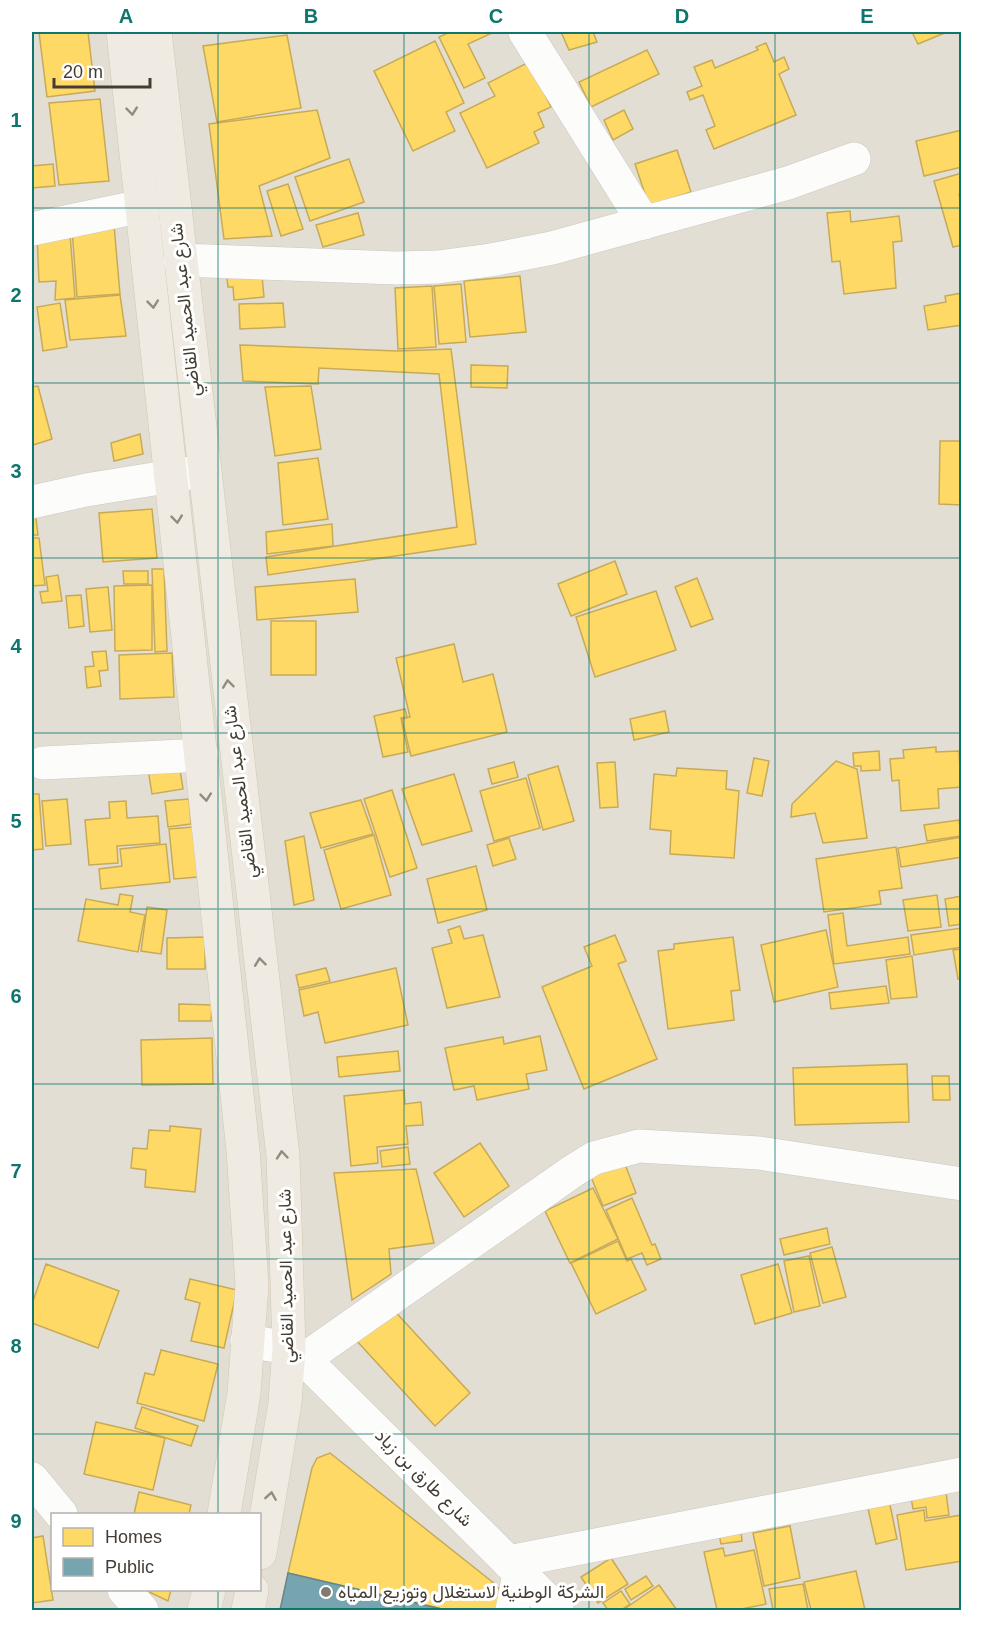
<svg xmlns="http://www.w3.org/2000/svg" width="993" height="1642" viewBox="0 0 993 1642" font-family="Arial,Vazirmatn,sans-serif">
	<rect width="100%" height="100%" fill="#eeece6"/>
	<path fill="#e3ded3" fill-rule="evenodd" d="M32,32H961V1610H32ZM52,1514H260V1590H52Z"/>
	<g fill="#ffd966" stroke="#c7aa57" stroke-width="1.5">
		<path d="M39,32H88L95,91L47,97Z"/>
		<path d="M450,32H494L468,44L485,78L464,88L439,37Z"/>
		<path d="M561,32H593L597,42L569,50Z"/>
		<path d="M912,32H947L918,44Z"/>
		<path d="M287,35L301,108L217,122L203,46Z"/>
		<path d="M435,41L464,103L446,112L455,131L413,151L374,71Z"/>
		<path d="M766,43L774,62L784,57L789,69L779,74L796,115L714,149L706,130L715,126L703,95L690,100L687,92L702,86L694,67L712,60L715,68L758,50L756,47Z"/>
		<path d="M647,50L659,74L591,107L579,82Z"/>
		<path d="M529,62L551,107L538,113L544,127L534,132L539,143L487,168L460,113L495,96L488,83Z"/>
		<path d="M100,99L109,181L59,185L49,103Z"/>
		<path d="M317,110L330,158L259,186L272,236L224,239L209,124Z"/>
		<path d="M624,110L633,129L613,140L604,120Z"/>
		<path d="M962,130V167L924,176L916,141Z"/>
		<path d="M677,150L691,192L649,206L635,164Z"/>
		<path d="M349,159L364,202L310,221L295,177Z"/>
		<path d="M53,164L55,186L32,188V166Z"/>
		<path d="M962,173V194L959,195L962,204V245L953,247L934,181Z"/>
		<path d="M288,184L303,229L281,236L267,191Z"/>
		<path d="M850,211L851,222L899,216L902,241L893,242L896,288L844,294L840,261L832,262L827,213Z"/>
		<path d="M358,213L364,235L323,247L316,225Z"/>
		<path d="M114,225L120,294L77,297L72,229Z"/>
		<path d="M37,234H70L75,298L55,300L56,281L39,282Z"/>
		<path d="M261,266L264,297L234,300L233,287H228L226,270Z"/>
		<path d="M520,276L526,332L470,337L464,281Z"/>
		<path d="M461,284L466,342L439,344L434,286Z"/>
		<path d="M432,286L436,347L398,349L395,288Z"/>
		<path d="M962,293V325L928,330L924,306L946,302L945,296Z"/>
		<path d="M120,295L126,336L70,340L65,300Z"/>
		<path d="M60,303L67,347L43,351L37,307Z"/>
		<path d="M283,303L285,327L240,329L239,304Z"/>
		<path d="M240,345L398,351L451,349L476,544L268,575L266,557L457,527L439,374L319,368L318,384L243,381Z"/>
		<path d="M471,365L508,366L507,388L471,387Z"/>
		<path d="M38,386L52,439L33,445L32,387Z"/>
		<path d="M311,386L321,449L275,456L265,387Z"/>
		<path d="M140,434L143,454L114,461L111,443Z"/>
		<path d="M940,441H962V505L939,504Z"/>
		<path d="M318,458L328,519L283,525L278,463Z"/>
		<path d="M152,509L157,558L103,562L99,513Z"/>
		<path d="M32,511H35L38,535H32Z"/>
		<path d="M332,524L333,546L267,554L266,532Z"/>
		<path d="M32,538H39L45,585L32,586Z"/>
		<path d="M615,561L627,594L571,616L558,584Z"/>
		<path d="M152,569H164L167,651L155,652Z"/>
		<path d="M123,571H148V584H124Z"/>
		<path d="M58,575L62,601L42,603L40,592L48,591L46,577Z"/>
		<path d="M697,578L713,619L691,627L675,587Z"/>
		<path d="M355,579L358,612L257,620L255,587Z"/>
		<path d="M152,585V650L115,651L114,586Z"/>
		<path d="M108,587L112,630L90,632L86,589Z"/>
		<path d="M656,591L676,650L595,677L576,617Z"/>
		<path d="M81,595L84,626L69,628L66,596Z"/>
		<rect x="271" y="621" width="45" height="54"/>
		<path d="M454,644L463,682L493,674L507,732L411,756L402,719L410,717L396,658Z"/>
		<path d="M106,651L108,670L99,671L101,686L87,688L85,667L94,666L92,652Z"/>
		<path d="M172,653L174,697L120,699L119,655Z"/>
		<path d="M405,709L407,717L401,718L408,752L383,757L374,716Z"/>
		<path d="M665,711L669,732L634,740L630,719Z"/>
		<path d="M936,747V752L959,751L961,787L938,789L939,808L901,811L899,780L892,781L890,759L904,758L903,750Z"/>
		<path d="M879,751L880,770L861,771V766H854L853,753Z"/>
		<path d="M178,758L183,789L152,794L147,763Z"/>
		<path d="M754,758L769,761L762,796L747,793Z"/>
		<path d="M836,761L857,769L867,838L823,843L815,813L791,817L792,804Z"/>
		<path d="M514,762L518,777L492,784L488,769Z"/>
		<path d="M615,762L618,807L600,808L597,763Z"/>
		<path d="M558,766L574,821L543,830L528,775Z"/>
		<path d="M677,768L727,771L726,789L739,791L734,858L670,854L671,831L650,829L654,774L676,776Z"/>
		<path d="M454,774L472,831L422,845L402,789Z"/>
		<path d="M526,778L540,828L494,841L480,791Z"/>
		<path d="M392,790L417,868L390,877L364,799Z"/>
		<path d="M32,794H39L43,849L32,850Z"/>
		<path d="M67,799L71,844L46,846L42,801Z"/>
		<path d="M189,799L191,824L168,827L165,801Z"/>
		<path d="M361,800L373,834L321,848L310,813Z"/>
		<path d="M126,801L127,818L158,816L160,843L117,846L118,863L89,865L85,820L110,818L109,802Z"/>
		<path d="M959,820L961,836L927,841L924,825Z"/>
		<path d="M193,827L198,877L174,879L169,829Z"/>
		<path d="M374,835L391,895L341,909L324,850Z"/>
		<path d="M304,836L314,900L294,905L285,841Z"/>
		<path d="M962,837V857L901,867L898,848Z"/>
		<path d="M509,838L516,859L493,866L487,845Z"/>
		<path d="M166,844L170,882L101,889L99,869L122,866L120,849Z"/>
		<path d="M896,847L902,888L879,891L881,904L824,912L816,859Z"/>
		<path d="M476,866L487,910L438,923L427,879Z"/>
		<path d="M120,894L133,896L130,912L145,915L138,952L78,941L86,899L118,905Z"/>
		<path d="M937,895L941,927L908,931L903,900Z"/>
		<path d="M962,896V924L949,926L945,899Z"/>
		<path d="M147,907L167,910L161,954L141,951Z"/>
		<path d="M843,913L847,946L908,937L910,954L834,964L828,915Z"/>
		<path d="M460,926L464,939L483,935L500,997L447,1008L432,948L452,943L448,930Z"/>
		<path d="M962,928V947L914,955L911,935Z"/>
		<path d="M826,930L838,987L774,1002L761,945Z"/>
		<path d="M615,935L626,961L618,964L657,1059L584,1089L542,987L592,966L584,947Z"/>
		<path d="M205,937V969H167V938Z"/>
		<path d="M733,937L740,990L731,991L734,1020L668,1029L658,951L674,949V944Z"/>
		<path d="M962,949V979H958L953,950Z"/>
		<path d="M912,956L917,997L891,999L886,960Z"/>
		<path d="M326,968L330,981L299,988L296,975Z"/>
		<path d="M396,968L408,1025L325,1043L318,1012L304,1016L299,990Z"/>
		<path d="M886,986L889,1003L831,1009L829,993Z"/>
		<path d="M179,1004L212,1005L211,1021H179Z"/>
		<path d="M540,1036L547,1070L526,1074L529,1089L477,1100L474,1086L454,1090L445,1048L503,1037L504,1044Z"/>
		<path d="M212,1038L213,1084L142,1085L141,1040Z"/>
		<path d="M398,1051L400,1071L339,1077L337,1057Z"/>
		<path d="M907,1064L909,1122L795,1125L793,1068Z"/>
		<path d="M932,1076H949L950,1100H933Z"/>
		<path d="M404,1090L405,1104L421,1102L423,1125L406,1126L408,1144L377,1147L378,1163L351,1166L344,1096Z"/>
		<path d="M170,1126L201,1129L195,1192L145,1187L146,1170L131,1168L133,1148L147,1149L149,1130L170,1131Z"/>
		<path d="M480,1143L509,1186L464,1217L434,1173Z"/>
		<path d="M408,1147L410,1164L382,1167L380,1151Z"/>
		<path d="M623,1159L636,1193L603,1206L589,1172Z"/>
		<path d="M416,1169L434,1243L389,1249L391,1274L352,1300L334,1173Z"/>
		<path d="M593,1188L618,1239L570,1263L545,1211Z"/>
		<path d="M632,1198L652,1245L655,1244L661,1259L647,1265L642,1253L627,1259L606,1210Z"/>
		<path d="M827,1228L830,1244L784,1255L780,1239Z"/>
		<path d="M618,1241L627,1261L631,1259L646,1290L596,1314L571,1263Z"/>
		<path d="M832,1247L846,1297L823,1303L810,1253Z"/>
		<path d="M809,1256L820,1306L794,1312L784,1261Z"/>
		<path d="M46,1264L119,1291L98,1348L32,1323V1304Z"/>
		<path d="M778,1264L792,1313L755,1324L741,1275Z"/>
		<path d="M190,1279L237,1290L224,1348L191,1341L200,1303L185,1299Z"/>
		<path d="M390,1306L470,1393L435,1426L355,1339Z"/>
		<path d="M161,1350L218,1364L204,1421L137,1403L145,1373L154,1375Z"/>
		<path d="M142,1407L198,1426L191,1446L135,1428Z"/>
		<path d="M96,1422L165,1438L153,1490L84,1474Z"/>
		<path d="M330,1453L495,1584L502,1593L498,1610H446L288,1573L312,1468L317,1458Z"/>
		<path d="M139,1492L191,1505L189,1514H134Z"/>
		<path d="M946,1492L949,1515L927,1518L926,1507L913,1509L911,1497Z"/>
		<path d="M889,1500L897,1539L876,1544L867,1504Z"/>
		<path d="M924,1510L925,1521L962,1515V1561L906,1570L897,1515Z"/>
		<path d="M790,1526L800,1578L764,1586L753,1533Z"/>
		<path d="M741,1531L742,1541L721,1544L719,1534Z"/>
		<path d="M43,1536L53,1600L32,1603V1538Z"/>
		<path d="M723,1548L725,1556L754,1550L766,1604L736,1610H717L704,1552Z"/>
		<path d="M611,1558L628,1584L598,1603L581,1577Z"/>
		<path d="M856,1571L865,1610H811L804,1582Z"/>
		<path d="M646,1576L653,1586L631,1600L625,1589Z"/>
		<path d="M803,1584L808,1610H767H773L769,1589Z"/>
		<path d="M659,1585L677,1610H623Z"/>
		<path d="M145,1590H171L168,1601Z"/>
		<path d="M621,1591L630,1604L621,1610H608L603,1603Z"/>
	</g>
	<path fill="#76a5af" stroke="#67868a" stroke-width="1.5" d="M288,1573L446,1610H280Z"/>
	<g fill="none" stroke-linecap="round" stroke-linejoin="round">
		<g stroke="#cbc8c3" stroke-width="34">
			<g id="minor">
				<path d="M525,32L644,223"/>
				<path d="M32,229L142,206"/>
				<path d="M180,260L396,268L438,267L491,260L552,248L788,183L854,159"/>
				<path d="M32,502L86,490L203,471"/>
				<path d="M43,763L202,755"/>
				<path d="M247,1341L289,1348L316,1371L557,1610"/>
				<path d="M303,1360L573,1171L594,1158L639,1146L759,1153L962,1184"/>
				<path d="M32,1479L61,1514"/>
				<path d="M508,1562L962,1474"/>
				<path d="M124,1590L142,1610"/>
				<path d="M512,1610L519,1574"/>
			</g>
		</g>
		<g stroke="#d1c8b3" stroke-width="34">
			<g id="major">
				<path d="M123,32L243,1150L252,1285L244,1393L224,1514"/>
				<path d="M155,32L283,1156L289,1348L285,1403L260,1553"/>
				<path d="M204,1610L209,1590"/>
				<path d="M248,1610L252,1590"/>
			</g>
		</g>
		<use href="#minor" stroke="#fcfcfb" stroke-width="33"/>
		<use href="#major" stroke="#f0ebe2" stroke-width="33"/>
	</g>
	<defs><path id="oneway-chevron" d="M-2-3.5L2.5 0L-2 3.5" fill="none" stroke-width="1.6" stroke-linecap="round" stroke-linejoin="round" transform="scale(1.5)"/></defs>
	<g stroke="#918b82">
		<use href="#oneway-chevron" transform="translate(132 111) rotate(84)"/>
		<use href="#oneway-chevron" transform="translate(153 304) rotate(84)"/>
		<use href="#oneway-chevron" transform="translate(177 519) rotate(84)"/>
		<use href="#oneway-chevron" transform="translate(228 684) rotate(-97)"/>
		<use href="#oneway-chevron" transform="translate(206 797) rotate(84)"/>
		<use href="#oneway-chevron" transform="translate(260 962) rotate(-97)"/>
		<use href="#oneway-chevron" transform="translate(282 1155) rotate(-95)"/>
		<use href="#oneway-chevron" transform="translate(271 1496) rotate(-81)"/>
	</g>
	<path fill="none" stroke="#0f766e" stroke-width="1.5" stroke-opacity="0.55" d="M218,32V1514M404,32V1610M589,32V1610M775,32V1610M32,208H962M32,383H962M32,558H962M32,733H962M32,909H962M32,1084H962M32,1259H962M32,1434H962M218,1590V1610"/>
	<circle fill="#807a72" stroke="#fff" stroke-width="2" cx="326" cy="1592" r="6"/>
	<g text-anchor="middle" stroke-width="6" stroke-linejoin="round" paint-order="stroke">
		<g font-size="18" fill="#443d33" stroke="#fff">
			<text transform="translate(185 310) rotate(-96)" y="6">شارع عبد الحميد القاضي</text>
			<text transform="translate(240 792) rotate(-97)" y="6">شارع عبد الحميد القاضي</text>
			<text transform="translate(286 1276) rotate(-91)" y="6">شارع عبد الحميد القاضي</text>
			<text transform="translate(424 1478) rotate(45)" y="6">شارع طارق بن زياد</text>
		</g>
		<g font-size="18" fill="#443d33" stroke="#fff" text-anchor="start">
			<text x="338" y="1598">الشركة الوطنية لاستغلال وتوزيع المياه</text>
		</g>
	</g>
	<rect width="993" height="1642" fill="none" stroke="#ffffff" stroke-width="66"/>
	<rect x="51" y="1513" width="210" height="78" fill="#ffffff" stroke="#b4b1ad" stroke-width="1.5"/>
	<rect x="63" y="1528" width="30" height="18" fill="#ffd966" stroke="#b4b1ad" stroke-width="1.5"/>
	<text x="105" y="1543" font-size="18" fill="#443d33">Homes</text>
	<rect x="63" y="1558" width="30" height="18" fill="#76a5af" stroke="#b4b1ad" stroke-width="1.5"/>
	<text x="105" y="1573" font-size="18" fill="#443d33">Public</text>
	<path d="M54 78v9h96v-9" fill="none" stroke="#443d33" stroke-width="3"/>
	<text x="63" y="78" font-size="18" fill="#443d33" stroke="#ffffff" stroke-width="4.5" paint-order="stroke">20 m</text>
	<rect x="33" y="33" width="927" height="1576" fill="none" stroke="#0f766e" stroke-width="2"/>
	<g font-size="20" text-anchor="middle" font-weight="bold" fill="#0f766e">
		<text x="126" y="23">A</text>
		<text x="311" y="23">B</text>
		<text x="496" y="23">C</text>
		<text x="682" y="23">D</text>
		<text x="867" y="23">E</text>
		<text x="16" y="127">1</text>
		<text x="16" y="302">2</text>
		<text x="16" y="478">3</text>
		<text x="16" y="653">4</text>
		<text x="16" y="828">5</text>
		<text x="16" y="1003">6</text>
		<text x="16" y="1178">7</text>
		<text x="16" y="1353">8</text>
		<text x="16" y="1528">9</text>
	</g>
</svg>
